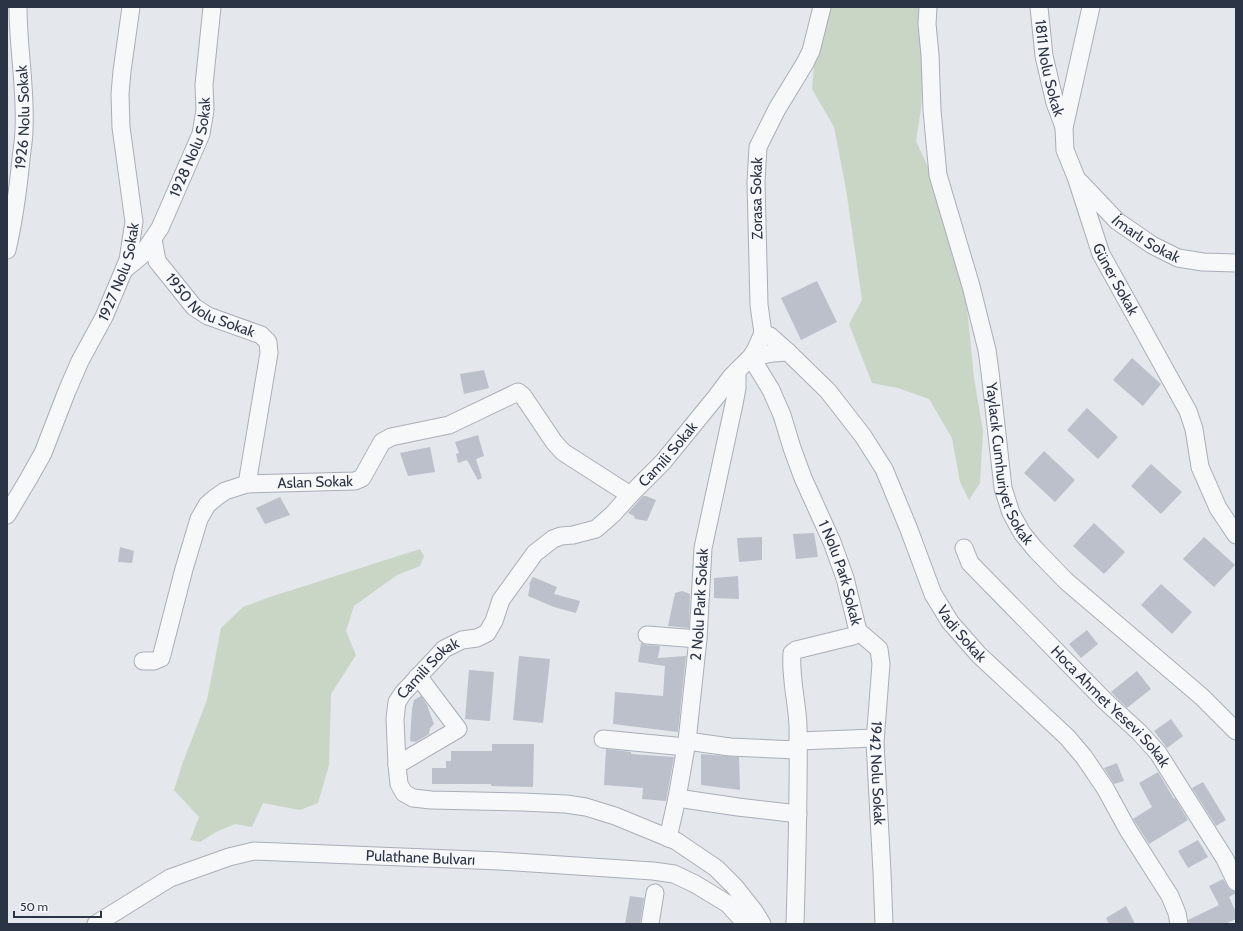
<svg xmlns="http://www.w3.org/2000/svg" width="1243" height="931" viewBox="0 0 1243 931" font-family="Cabin,sans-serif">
	<rect width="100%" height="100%" fill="#e4e7ec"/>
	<g fill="#c9d6c5">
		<path d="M830,7H930L924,57L921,109L916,141L960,237L974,378L983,431L980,483L969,500L960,482L952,438L929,399L898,388L872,383L849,324L862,300L846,189L834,127L812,89L815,57Z"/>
		<path d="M420,549L424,556L420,566L397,575L354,606L346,631L356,655L331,694L329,765L318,803L300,810L263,803L252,827L235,824L216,832L200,842L190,840L199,817L174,790L183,762L207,700L221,628L243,607L267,598Z"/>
	</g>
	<g fill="#bbc0ca">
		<path d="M817,281L837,322L801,340L781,298Z"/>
		<path d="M1132,358L1161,384L1143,406L1113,380Z"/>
		<path d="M484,370L489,388L464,394L460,374Z"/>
		<path d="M1087,408L1118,437L1098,459L1067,430Z"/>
		<path d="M478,435L484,456L476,459L482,478L478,480L467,460L458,463L456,454L459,453L455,442Z"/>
		<path d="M430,447L435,472L408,476L400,453Z"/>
		<path d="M1044,451L1075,480L1055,502L1024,473Z"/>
		<path d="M1151,464L1182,492L1161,514L1131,486Z"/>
		<path d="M643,496H646L656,500L647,521L635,519L634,516L628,513Z"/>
		<path d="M280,497L290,515L265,524L256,508Z"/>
		<path d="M1094,523L1125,552L1104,574L1073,546Z"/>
		<path d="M814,533L818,557L796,559L793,534Z"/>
		<path d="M762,537V560L739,562L737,538Z"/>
		<path d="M1204,537L1235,565L1214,587L1183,559Z"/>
		<path d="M120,547L134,551L132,563L118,562Z"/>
		<path d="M738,576L739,599L714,598V578Z"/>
		<path d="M533,577L557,587L554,594L580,601L576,613L554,607L528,596L530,585L529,584Z"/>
		<path d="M1161,584L1192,612L1172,634L1141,605Z"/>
		<path d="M682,591L690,594L689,628L668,626L675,593Z"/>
		<path d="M1087,630L1098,644L1081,658L1069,644Z"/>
		<path d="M641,643L646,645L660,646L658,658L686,656L678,732L613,724L615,692L663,696L665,666L638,662Z"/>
		<path d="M519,656L550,659L543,723L513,720Z"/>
		<path d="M469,670L494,672L490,721L465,719Z"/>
		<path d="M1137,671L1151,689L1127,708L1111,692Z"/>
		<path d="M421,696L427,705L434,724L430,728L429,734L416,742L410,741L412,709L414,700Z"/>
		<path d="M1171,719L1183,736L1167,748L1154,731Z"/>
		<path d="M492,744H534L533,787L491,786V784H432V768H446V761H451V751H492Z"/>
		<path d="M606,749L631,752V754L674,757L666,801L642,799L643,788L604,785Z"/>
		<path d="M701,754L739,757L740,790L701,785Z"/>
		<path d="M1117,763L1124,781L1114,784L1104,768Z"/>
		<path d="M1158,772L1174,799L1175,798L1188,820L1149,844L1133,819L1152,807L1139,783Z"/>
		<path d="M1203,782L1226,820L1216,826L1192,788Z"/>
		<path d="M1198,840L1208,857L1188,868L1178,851Z"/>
		<path d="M1223,879L1230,890L1236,892V893L1229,897L1236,912V919L1225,924H1189L1188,920L1219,905L1209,886Z"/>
		<path d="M630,896L644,898L640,924H625Z"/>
		<path d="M1126,906L1135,924H1109L1106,918Z"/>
	</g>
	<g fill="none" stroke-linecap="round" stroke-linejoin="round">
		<g stroke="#a9aeb7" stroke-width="19">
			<g id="minor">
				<path id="s1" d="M928,7L927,24L930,55L932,110L938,175L971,286L987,350L990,372L1003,488L1011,513L1022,533L1035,549L1066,581L1202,697L1236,731"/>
				<path id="s2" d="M1039,7L1044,56L1055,103L1064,127"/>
				<path id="s3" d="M1091,7L1064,128L1065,150L1076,177L1101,254L1188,411L1194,429L1200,467L1218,508L1236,535"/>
				<path id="s4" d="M1080,182L1117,221L1152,245L1178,258L1203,262L1236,263"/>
				<path id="s5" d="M153,239L157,261L194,307L208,316L261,335L268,342L269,353L247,484"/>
				<path id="s6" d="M7,250C14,220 18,190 21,159C22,149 24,139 24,129C26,88 18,48 18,7"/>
				<path id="s7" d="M124,270L141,256L160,228L201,134L205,110L204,85L212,7"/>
				<path id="s8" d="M763,333L770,336L788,352L828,391L863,436L884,469L908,527L933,594L950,622L979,655L1067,737L1084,757L1105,788L1128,830L1170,896L1177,913L1179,924"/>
				<path id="s9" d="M788,352L773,353L751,357L771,390L782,415L792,448L803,478L832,542L845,578L858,631L853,636L796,650L792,653C790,677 797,701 798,726C799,792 797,858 795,924"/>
				<path id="s10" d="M7,515L29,478L43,453L67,391L80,361L104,317L128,260L134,222L121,127L120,94L122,71L131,7"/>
				<path id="s11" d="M964,548L970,563L1105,701L1139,732L1158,753L1225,859L1236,882"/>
				<path id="s12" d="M858,631L879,649L881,664L875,742L882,872L884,924"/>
				<path d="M647,635L698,639"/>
				<path id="s13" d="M143,661H154L161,658L184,569L199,519L207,505L215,498L225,491L247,484L355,481L362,478L382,442L391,437L449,425L518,392L523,396L554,442L563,452L630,495"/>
				<path d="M603,739L686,747"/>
				<path d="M687,741L730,747L798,750"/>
				<path d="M798,741L875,738"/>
				<path d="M397,765L458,729L418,676"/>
				<path d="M677,798L738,807L798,814"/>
				<path id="s14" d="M668,838L677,798L687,741L698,639L703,548L734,404L737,388V371"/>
				<path id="s15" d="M96,924L170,878L229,857L254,851L500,861L653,871L674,874L695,884L728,904L746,924"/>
				<path d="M650,924L655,893"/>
				<path id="s16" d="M762,924L754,911L735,887L716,868L676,841L615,816L586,807L566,804L522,802L431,800L413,798L404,793L399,784L397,765L395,719L397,702L403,693L444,649L462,640L477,638L487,633L494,621L501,600L535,553L553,539L561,536L573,535L596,529L613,514L630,495L663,462L716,397L731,377L751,357L756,349L763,333L759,305L756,182L758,147L777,109L805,63L811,51L822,7"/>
			</g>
		</g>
		<use href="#minor" stroke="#f7f8fa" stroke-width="17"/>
	</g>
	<g text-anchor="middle" stroke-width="3.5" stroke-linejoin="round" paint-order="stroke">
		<g font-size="15" fill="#2b3445" stroke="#f4f6f9">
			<text dy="5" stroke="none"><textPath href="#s2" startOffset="62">1811 Nolu Sokak</textPath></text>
			<text dy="5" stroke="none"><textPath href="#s6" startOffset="134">1926 Nolu Sokak</textPath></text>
			<text dy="5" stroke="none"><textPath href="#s7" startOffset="143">1928 Nolu Sokak</textPath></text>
			<text dy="5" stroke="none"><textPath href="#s16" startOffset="1166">Zorasa Sokak</textPath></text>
			<text dy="5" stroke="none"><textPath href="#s4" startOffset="88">İmarlı Sokak</textPath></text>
			<text dy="5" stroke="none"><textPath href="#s10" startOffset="269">1927 Nolu Sokak</textPath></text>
			<text dy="5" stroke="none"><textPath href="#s3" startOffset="285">Güner Sokak</textPath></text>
			<text dy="5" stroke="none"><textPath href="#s5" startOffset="94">1950 Nolu Sokak</textPath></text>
			<text dy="5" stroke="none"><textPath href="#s16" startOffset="876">Camili Sokak</textPath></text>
			<text dy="5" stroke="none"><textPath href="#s1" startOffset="467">Yaylacık Cumhuriyet Sokak</textPath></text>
			<text dy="5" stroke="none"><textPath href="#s13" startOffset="293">Aslan Sokak</textPath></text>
			<text dy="5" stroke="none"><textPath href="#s9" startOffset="272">1 Nolu Park Sokak</textPath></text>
			<text dy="5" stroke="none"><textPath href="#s14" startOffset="236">2 Nolu Park Sokak</textPath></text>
			<text dy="5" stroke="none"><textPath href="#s8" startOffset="367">Vadi Sokak</textPath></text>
			<text dy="5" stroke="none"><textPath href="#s16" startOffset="540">Camili Sokak</textPath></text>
			<text dy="5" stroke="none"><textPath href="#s11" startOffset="217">Hoca Ahmet Yesevi Sokak</textPath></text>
			<text dy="5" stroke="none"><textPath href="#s12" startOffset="152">1942 Nolu Sokak</textPath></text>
			<text dy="5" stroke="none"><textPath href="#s15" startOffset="342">Pulathane Bulvarı</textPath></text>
		</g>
	</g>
	<rect width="1243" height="931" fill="none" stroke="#2b3445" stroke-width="16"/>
	<path d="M14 911v6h87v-6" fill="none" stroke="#2b3445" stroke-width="2"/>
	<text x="20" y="911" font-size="12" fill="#2b3445" stroke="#f4f6f9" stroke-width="3" paint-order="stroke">50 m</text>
</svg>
